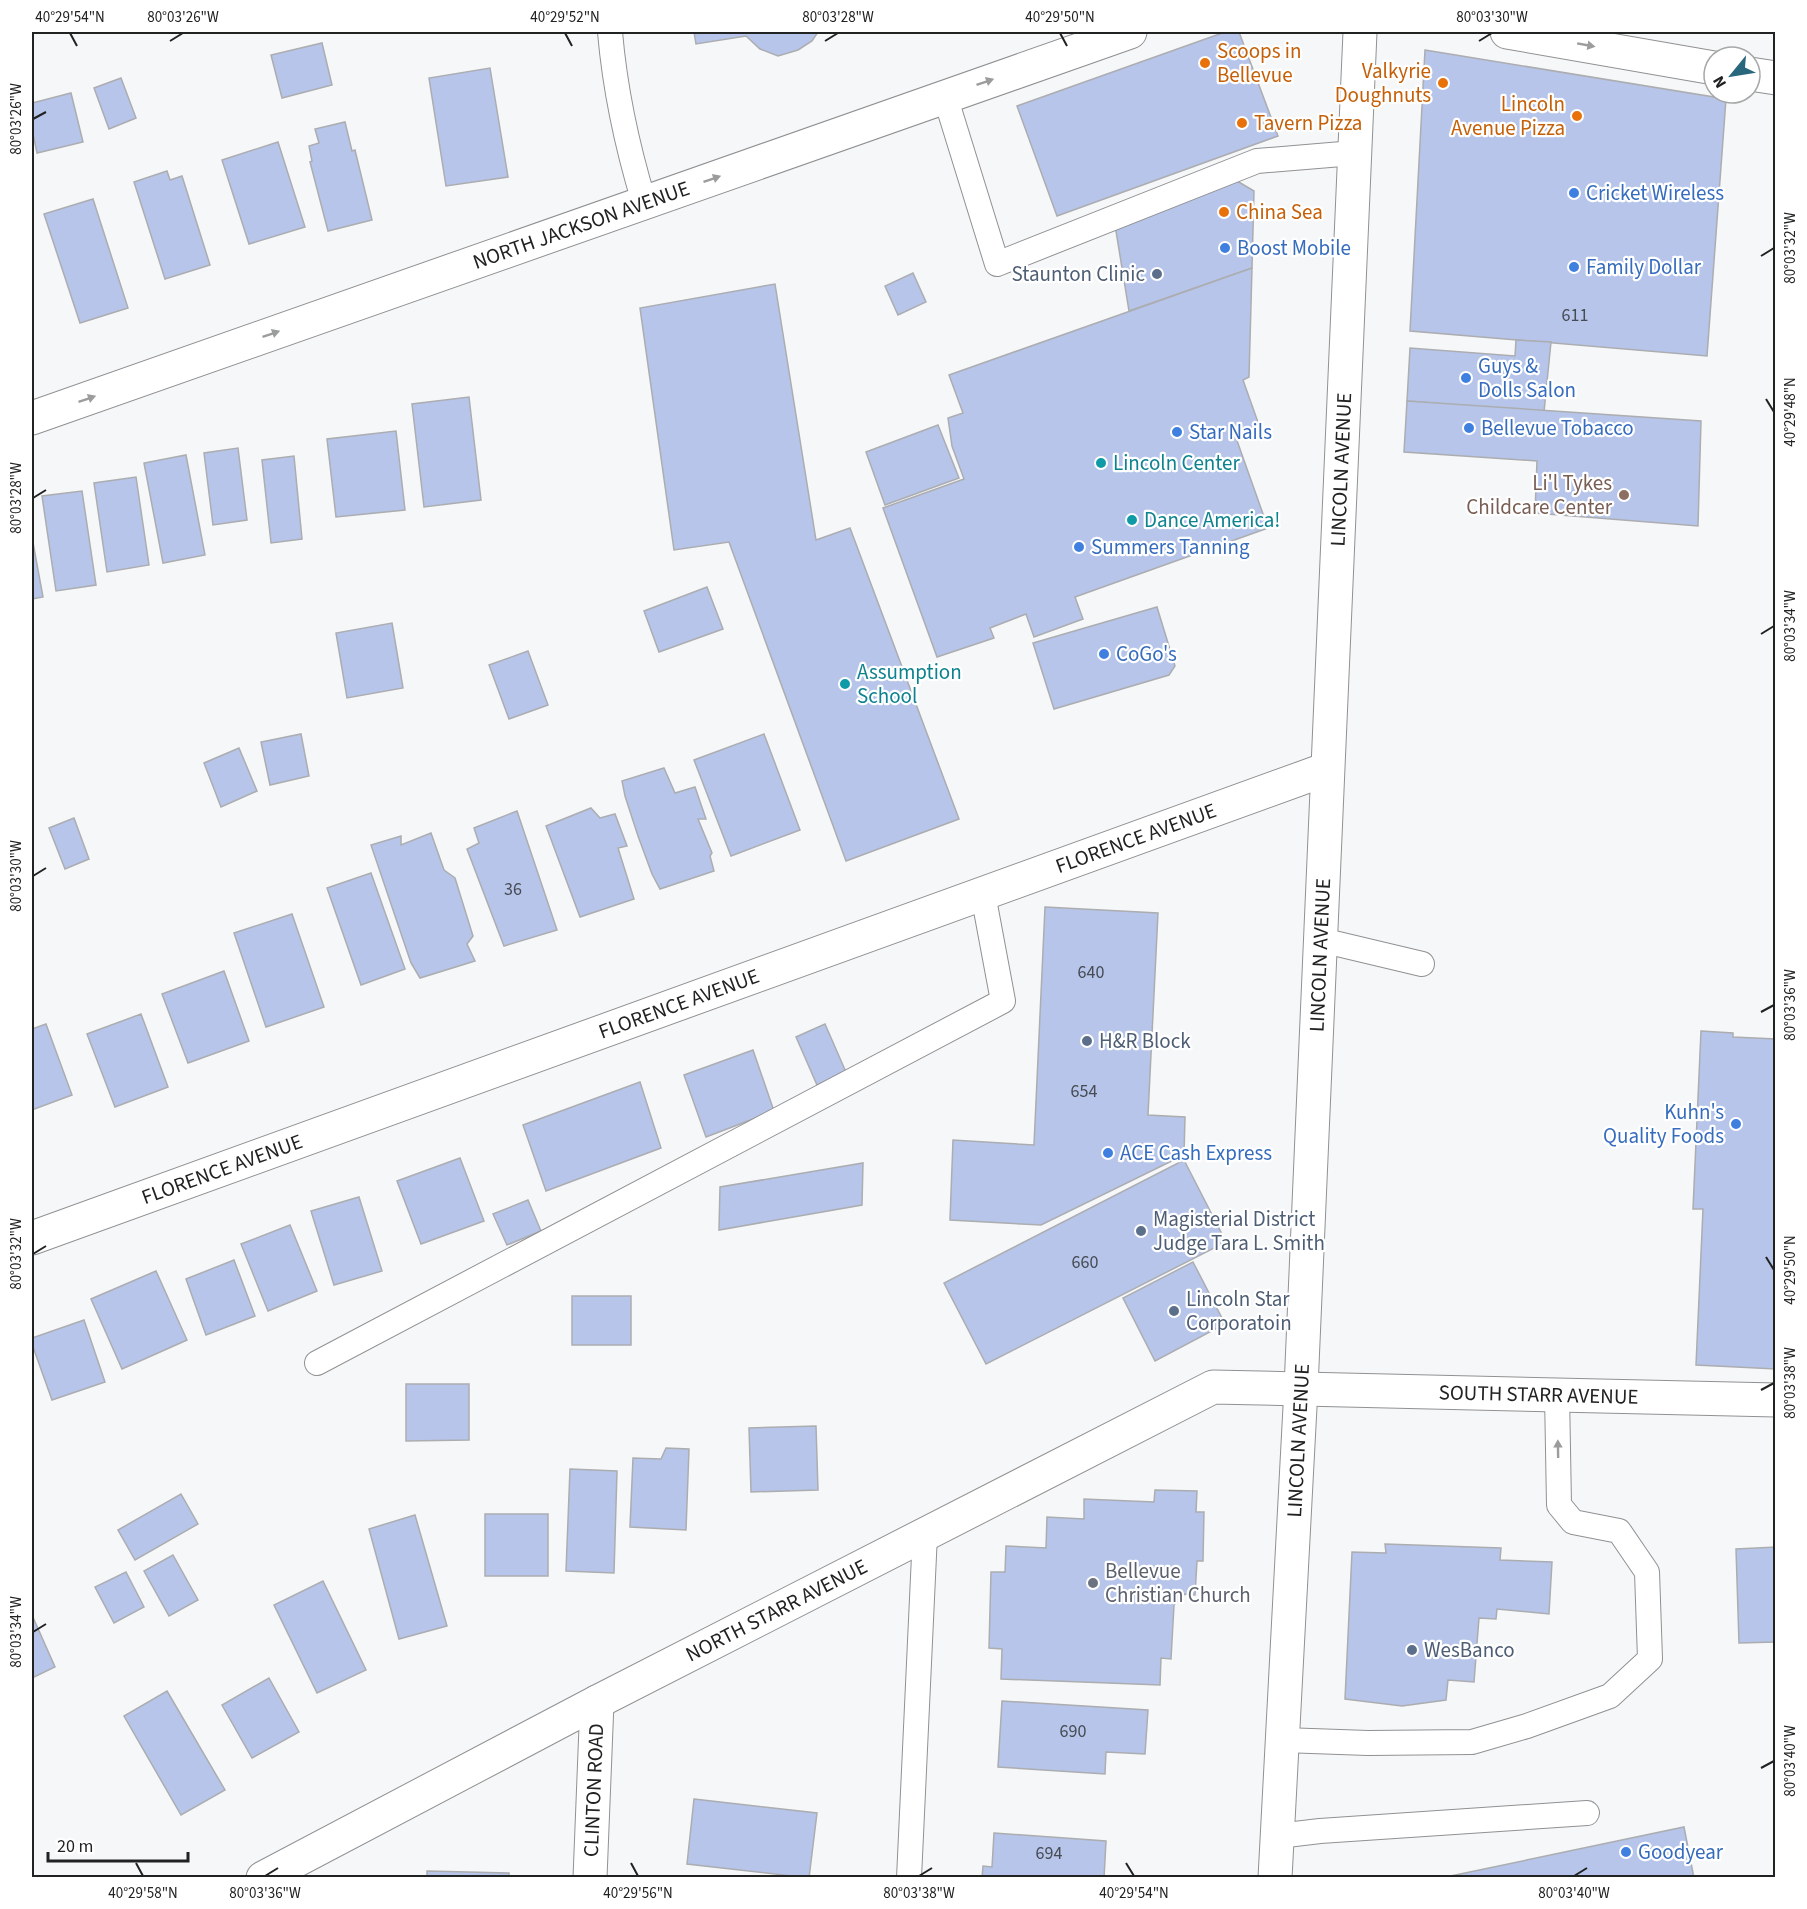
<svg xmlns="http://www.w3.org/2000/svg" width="1807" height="1909" viewBox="0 0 1807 1909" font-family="'Source Sans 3',sans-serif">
	<rect width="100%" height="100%" fill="#f6f7f9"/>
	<g fill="#b6c5e9" stroke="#acadb0" stroke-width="1.5">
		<path d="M694,32H818L812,41L798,50L778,56L760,49L746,36L696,44Z"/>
		<path d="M1225,32H1239L1278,136L1057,216L1017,106Z"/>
		<path d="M322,43L332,85L282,98L271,55Z"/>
		<path d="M1425,50L1726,99L1707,356L1410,331Z"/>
		<path d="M490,68L508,177L446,186L429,78Z"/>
		<path d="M121,78L136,118L109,129L94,88Z"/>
		<path d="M71,93L83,142L37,153L32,129V103Z"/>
		<path d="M345,122L352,151L355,150L372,220L328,231L310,162L312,161L309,146L319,143L315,129Z"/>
		<path d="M278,142L305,227L249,244L222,160Z"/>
		<path d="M167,171L170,180L182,176L210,265L165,279L134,182Z"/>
		<path d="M1237,181L1254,191L1252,268L1129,311L1115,225Z"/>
		<path d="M93,199L128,308L80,323L44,214Z"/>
		<path d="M1252,268L1249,377L1243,380L1259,425L1235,435L1268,528L1075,597L1083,619L1034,637L1026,614L990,628L994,638L937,657L883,508L964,479L952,446L948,418L963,413L949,375Z"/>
		<path d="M913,273L926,302L898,315L885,286Z"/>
		<path d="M775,284L816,540L850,528L959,819L846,861L729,542L674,550L640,308Z"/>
		<path d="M1516,340L1551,342L1544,412L1407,401L1410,348L1515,356Z"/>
		<path d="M469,397L481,500L424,507L412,404Z"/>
		<path d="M1407,401L1701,421L1698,526L1535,513L1537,461L1404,452Z"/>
		<path d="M938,425L959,478L885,505L866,452Z"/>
		<path d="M396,431L405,510L336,517L327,439Z"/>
		<path d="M238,448L247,520L213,525L204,453Z"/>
		<path d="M186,455L205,555L163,563L144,463Z"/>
		<path d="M294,456L302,539L271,543L262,460Z"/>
		<path d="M136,477L149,565L107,572L94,483Z"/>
		<path d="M82,491L96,585L56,591L42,496Z"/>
		<path d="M32,537L43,597L32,599Z"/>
		<path d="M707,587L723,629L659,652L644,611Z"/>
		<path d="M1157,607L1175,666L1169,675L1054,709L1033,643Z"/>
		<path d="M392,623L403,688L347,698L336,633Z"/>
		<path d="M528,651L548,705L509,719L489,665Z"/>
		<path d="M301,734L309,776L270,785L261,742Z"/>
		<path d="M764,734L800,830L731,856L694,760Z"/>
		<path d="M239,748L257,791L221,807L204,763Z"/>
		<path d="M664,768L675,793L695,787L706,819H698L712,853L710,856L714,871L660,889L652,874L638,836L625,796L622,781Z"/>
		<path d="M591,808L600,818L615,814L627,846L618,848L634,899L580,917L546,826Z"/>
		<path d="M517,811L557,930L504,946L467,849L479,843L474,828Z"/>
		<path d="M74,818L89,859L65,869L49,828Z"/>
		<path d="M431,833L444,870L455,878L473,936L467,944L475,961L420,978L411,963L371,845L401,836V845Z"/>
		<path d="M371,873L405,969L361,985L327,888Z"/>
		<path d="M1045,907L1158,913L1148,1115L1185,1117L1184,1155L1041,1225L950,1220L953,1140L1034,1145Z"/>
		<path d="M292,914L324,1007L266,1027L234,933Z"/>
		<path d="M224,971L249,1041L188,1063L162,994Z"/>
		<path d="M141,1014L168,1087L115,1107L87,1034Z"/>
		<path d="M46,1024L72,1095L32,1110V1029Z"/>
		<path d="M825,1024L846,1072L817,1085L796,1037Z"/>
		<path d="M1701,1031L1733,1033V1037L1776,1039V1369L1696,1365L1703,1209H1693Z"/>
		<path d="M753,1050L774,1111L706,1137L684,1075Z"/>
		<path d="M640,1082L661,1148L546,1191L523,1125Z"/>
		<path d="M460,1158L484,1221L421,1244L397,1181Z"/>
		<path d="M1184,1160L1226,1242L986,1364L944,1283Z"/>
		<path d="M863,1163L862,1205L719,1230L720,1187Z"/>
		<path d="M359,1197L382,1271L334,1285L311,1211Z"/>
		<path d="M528,1200L541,1231L507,1245L493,1214Z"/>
		<path d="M290,1225L317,1291L268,1311L241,1244Z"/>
		<path d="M234,1260L255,1316L206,1335L186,1279Z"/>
		<path d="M1193,1262L1225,1324L1155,1361L1123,1298Z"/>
		<path d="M156,1271L187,1340L122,1369L91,1299Z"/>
		<rect x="572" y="1296" width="59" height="49"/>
		<path d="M84,1320L105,1382L52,1400L32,1344V1338Z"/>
		<path d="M406,1384H469V1440L406,1441Z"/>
		<path d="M816,1426L818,1490L751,1492L749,1428Z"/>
		<path d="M666,1448L689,1449L686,1530L630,1527L633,1458L661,1459Z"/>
		<path d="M570,1469L617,1471L614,1573L566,1571Z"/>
		<path d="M1155,1490L1197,1491L1196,1512H1204L1203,1561H1197L1195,1595L1185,1594L1174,1605L1171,1659L1161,1658L1160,1685L1001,1679L1002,1649L989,1648L991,1572H1005L1006,1546L1046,1548L1047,1517L1084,1519V1499L1154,1502Z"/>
		<path d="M181,1494L198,1524L135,1560L118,1530Z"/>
		<rect x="485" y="1514" width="63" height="62"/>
		<path d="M415,1515L447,1626L399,1639L369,1529Z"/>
		<path d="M1385,1544L1501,1548L1500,1560L1552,1562L1549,1614L1497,1609L1496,1619L1479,1618L1474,1682L1448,1680L1446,1700L1402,1706L1345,1699L1352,1552L1386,1553Z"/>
		<path d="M1776,1547V1642L1739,1643L1736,1549Z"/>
		<path d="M173,1555L198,1600L169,1616L144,1571Z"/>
		<path d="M126,1572L144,1607L114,1623L95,1587Z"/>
		<path d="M323,1581L366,1670L317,1693L274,1605Z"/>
		<path d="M32,1615L55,1667L32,1678Z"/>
		<path d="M269,1678L299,1732L252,1758L222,1705Z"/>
		<path d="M167,1691L225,1790L181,1815L124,1716Z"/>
		<path d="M1002,1701L1148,1710L1145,1754L1106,1752L1105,1774L998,1767Z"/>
		<path d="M694,1799L817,1813L809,1878L687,1864Z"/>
		<path d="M1684,1827L1694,1878H1441Z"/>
		<path d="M994,1833L1106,1841L1104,1878H982L983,1866L992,1867Z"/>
		<path d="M427,1871L509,1873V1878H427Z"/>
	</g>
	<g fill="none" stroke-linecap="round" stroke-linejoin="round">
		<g stroke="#909193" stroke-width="26">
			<g id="lane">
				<path d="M610,32C615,90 627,146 644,202"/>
				<path d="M945,96L997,264L1257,161L1354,153"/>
				<path d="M1321,940L1422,964"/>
				<path d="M317,1363L1003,1001L983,894"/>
				<path d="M1283,1740L1368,1743L1472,1742L1527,1726L1610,1696L1650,1659L1647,1572L1619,1531L1573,1522L1559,1505L1557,1394"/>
				<path d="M1278,1836L1320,1831L1587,1813"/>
				<path d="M909,1878L925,1534"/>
			</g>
		</g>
		<g stroke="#909193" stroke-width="35">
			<g id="street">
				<path d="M1507,32L1714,68"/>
				<path d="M1750,74L1776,78"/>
				<path id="s1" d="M32,418L1130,32"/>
				<path id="s2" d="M32,1238L1327,769"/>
				<path id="s3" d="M590,1878L597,1702"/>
			</g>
		</g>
		<g stroke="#909193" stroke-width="35">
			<g id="secondary">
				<path id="s4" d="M263,1878L597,1702L1213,1387L1776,1400"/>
				<path id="s5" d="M1275,1878L1301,1388L1360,32"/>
			</g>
		</g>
		<use href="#lane" stroke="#fff" stroke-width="24"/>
		<use href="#street" stroke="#fff" stroke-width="33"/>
		<use href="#secondary" stroke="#fff" stroke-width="33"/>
	</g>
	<defs><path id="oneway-solid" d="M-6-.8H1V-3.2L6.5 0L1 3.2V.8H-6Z" transform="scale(1.5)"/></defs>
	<g fill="#9b9c9c">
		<use href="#oneway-solid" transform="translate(1586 45) rotate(10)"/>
		<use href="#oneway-solid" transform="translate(985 82) rotate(-19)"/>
		<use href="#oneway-solid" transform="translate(712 179) rotate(-19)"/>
		<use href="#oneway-solid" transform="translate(271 334) rotate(-19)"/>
		<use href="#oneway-solid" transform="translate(87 399) rotate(-19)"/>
		<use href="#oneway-solid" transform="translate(1558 1449) rotate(-91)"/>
	</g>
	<path fill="none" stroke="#212222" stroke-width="2" d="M70,33L77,46M565,33L572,46M1060,33L1067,46M170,41L183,33M825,41L838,33M1479,41L1492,33M33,119L46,112M1761,256L1774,248M1766,399L1774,412M33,498L46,490M1761,634L1774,626M33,876L46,868M1761,1012L1774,1005M33,1254L46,1246M1766,1257L1774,1270M1761,1390L1774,1383M33,1632L46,1624M1761,1768L1774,1761M136,1863L143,1876M631,1863L638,1876M1126,1863L1134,1876M265,1876L278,1868M919,1876L932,1868M1574,1876L1587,1868"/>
	<g fill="#e8710a" stroke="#fff" stroke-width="2">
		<circle cx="1205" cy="63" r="6"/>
		<circle cx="1443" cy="83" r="6"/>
		<circle cx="1577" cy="116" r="6"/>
		<circle cx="1242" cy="123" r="6"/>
		<circle cx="1224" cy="212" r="6"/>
	</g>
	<g fill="#3f7fe0" stroke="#fff" stroke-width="2">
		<circle cx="1574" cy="193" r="6"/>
		<circle cx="1225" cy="248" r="6"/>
		<circle cx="1574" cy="267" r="6"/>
		<circle cx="1466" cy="378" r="6"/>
		<circle cx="1469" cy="428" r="6"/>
		<circle cx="1177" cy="432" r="6"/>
		<circle cx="1079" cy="547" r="6"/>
		<circle cx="1104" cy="654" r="6"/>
		<circle cx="1736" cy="1124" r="6"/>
		<circle cx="1108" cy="1153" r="6"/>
		<circle cx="1626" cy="1852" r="6"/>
	</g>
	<g fill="#5c6f8a" stroke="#fff" stroke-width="2">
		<circle cx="1157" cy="274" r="6"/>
		<circle cx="1087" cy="1041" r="6"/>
		<circle cx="1141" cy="1231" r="6"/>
		<circle cx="1174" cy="1311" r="6"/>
		<circle cx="1412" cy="1650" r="6"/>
	</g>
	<g fill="#0f9aa8" stroke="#fff" stroke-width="2">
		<circle cx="1101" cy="463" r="6"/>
		<circle cx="1132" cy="520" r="6"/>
		<circle cx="845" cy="684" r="6"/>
	</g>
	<circle fill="#8d6e63" stroke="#fff" stroke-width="2" cx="1624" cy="495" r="6"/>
	<circle fill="#6b7280" stroke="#fff" stroke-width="2" cx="1093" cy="1583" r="6"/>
	<g text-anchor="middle" stroke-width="4.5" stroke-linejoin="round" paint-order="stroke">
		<g font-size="18" fill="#464b54">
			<text x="1575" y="321">611</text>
			<text x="513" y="895">36</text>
			<text x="1091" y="978">640</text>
			<text x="1084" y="1097">654</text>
			<text x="1085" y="1268">660</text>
			<text x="1073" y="1737">690</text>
			<text x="1049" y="1859">694</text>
		</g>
		<g font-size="21" fill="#c56008" stroke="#fff" text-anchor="start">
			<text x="1217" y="58">Scoops in<tspan x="1217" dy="24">Bellevue</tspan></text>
			<text x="1431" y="78" text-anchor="end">Valkyrie<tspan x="1431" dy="24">Doughnuts</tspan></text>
			<text x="1565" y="111" text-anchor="end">Lincoln<tspan x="1565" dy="24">Avenue Pizza</tspan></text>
			<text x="1254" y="130">Tavern Pizza</text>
			<text x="1236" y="219">China Sea</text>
		</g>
		<g font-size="21" fill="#366cbe" stroke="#fff" text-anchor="start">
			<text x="1586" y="200">Cricket Wireless</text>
			<text x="1237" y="255">Boost Mobile</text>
			<text x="1586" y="274">Family Dollar</text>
			<text x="1478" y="373">Guys &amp;<tspan x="1478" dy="24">Dolls Salon</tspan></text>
			<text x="1481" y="435">Bellevue Tobacco</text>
			<text x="1189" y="439">Star Nails</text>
			<text x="1091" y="554">Summers Tanning</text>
			<text x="1116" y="661">CoGo's</text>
			<text x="1724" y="1119" text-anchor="end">Kuhn's<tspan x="1724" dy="24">Quality Foods</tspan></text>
			<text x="1120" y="1160">ACE Cash Express</text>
			<text x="1638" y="1859">Goodyear</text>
		</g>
		<g font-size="21" fill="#212222" stroke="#fff">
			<text dy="7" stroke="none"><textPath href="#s1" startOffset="582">NORTH JACKSON AVENUE</textPath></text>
			<text dy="7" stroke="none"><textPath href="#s5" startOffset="1410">LINCOLN AVENUE</textPath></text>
			<text dy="7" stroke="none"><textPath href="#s2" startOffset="1174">FLORENCE AVENUE</textPath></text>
			<text dy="7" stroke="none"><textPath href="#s5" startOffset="924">LINCOLN AVENUE</textPath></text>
			<text dy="7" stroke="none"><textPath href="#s2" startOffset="688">FLORENCE AVENUE</textPath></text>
			<text dy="7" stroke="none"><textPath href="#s2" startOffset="202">FLORENCE AVENUE</textPath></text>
			<text dy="7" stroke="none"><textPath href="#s4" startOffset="1395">SOUTH STARR AVENUE</textPath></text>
			<text dy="7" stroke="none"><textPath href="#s5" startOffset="438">LINCOLN AVENUE</textPath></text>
			<text dy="7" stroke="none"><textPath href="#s4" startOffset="579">NORTH STARR AVENUE</textPath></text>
			<text dy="7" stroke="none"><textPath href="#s3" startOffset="88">CLINTON ROAD</textPath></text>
		</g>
		<g font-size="21" fill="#4e5e75" stroke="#fff" text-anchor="start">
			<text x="1145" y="281" text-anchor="end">Staunton Clinic</text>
			<text x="1099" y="1048">H&amp;R Block</text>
			<text x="1153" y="1226">Magisterial District<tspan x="1153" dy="24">Judge Tara L. Smith</tspan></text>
			<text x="1186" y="1306">Lincoln Star<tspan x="1186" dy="24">Corporatoin</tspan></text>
			<text x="1424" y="1657">WesBanco</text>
		</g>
		<g font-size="21" fill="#0d838f" stroke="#fff" text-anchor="start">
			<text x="1113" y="470">Lincoln Center</text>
			<text x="1144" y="527">Dance America!</text>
			<text x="857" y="679">Assumption<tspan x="857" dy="24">School</tspan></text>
		</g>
		<g font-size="21" fill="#785e54" stroke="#fff" text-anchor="end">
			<text x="1612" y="490">Li'l Tykes<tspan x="1612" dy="24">Childcare Center</tspan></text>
		</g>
		<g font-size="21" fill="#5b616d" stroke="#fff" text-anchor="start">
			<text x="1105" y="1578">Bellevue<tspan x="1105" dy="24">Christian Church</tspan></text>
		</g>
	</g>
	<rect width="1807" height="1909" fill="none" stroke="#ffffff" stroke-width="66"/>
	<g transform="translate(1732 75) rotate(240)"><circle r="28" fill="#ffffff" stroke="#a6a7a7" stroke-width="1.5"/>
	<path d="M0-4.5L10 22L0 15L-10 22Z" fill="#29677d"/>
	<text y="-9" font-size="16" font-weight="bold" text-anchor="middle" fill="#212222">N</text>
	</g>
	<path d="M48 1852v9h140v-9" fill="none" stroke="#212222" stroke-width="3"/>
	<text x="57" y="1852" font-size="18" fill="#212222" stroke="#ffffff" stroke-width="4.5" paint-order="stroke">20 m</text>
	<rect x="33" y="33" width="1741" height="1843" fill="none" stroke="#212222" stroke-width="2"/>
	<g font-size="15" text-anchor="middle" fill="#212222">
		<text x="70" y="22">40°29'54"N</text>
		<text x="183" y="22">80°03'26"W</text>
		<text x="565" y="22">40°29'52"N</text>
		<text x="838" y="22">80°03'28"W</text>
		<text x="1060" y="22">40°29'50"N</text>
		<text x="1492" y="22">80°03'30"W</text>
		<text transform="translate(16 119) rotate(-90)" y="5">80°03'26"W</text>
		<text transform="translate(1790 248) rotate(-90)" y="5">80°03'32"W</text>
		<text transform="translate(1790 412) rotate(-90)" y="5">40°29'48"N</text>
		<text transform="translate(16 498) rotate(-90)" y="5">80°03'28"W</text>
		<text transform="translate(1790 626) rotate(-90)" y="5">80°03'34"W</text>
		<text transform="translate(16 876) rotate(-90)" y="5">80°03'30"W</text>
		<text transform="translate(1790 1005) rotate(-90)" y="5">80°03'36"W</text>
		<text transform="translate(16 1254) rotate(-90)" y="5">80°03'32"W</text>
		<text transform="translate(1790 1270) rotate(-90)" y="5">40°29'50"N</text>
		<text transform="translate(1790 1383) rotate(-90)" y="5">80°03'38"W</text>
		<text transform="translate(16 1632) rotate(-90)" y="5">80°03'34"W</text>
		<text transform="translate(1790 1761) rotate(-90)" y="5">80°03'40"W</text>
		<text x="143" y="1898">40°29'58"N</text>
		<text x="265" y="1898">80°03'36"W</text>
		<text x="638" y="1898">40°29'56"N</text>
		<text x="919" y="1898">80°03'38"W</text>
		<text x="1134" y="1898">40°29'54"N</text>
		<text x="1574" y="1898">80°03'40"W</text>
	</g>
</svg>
